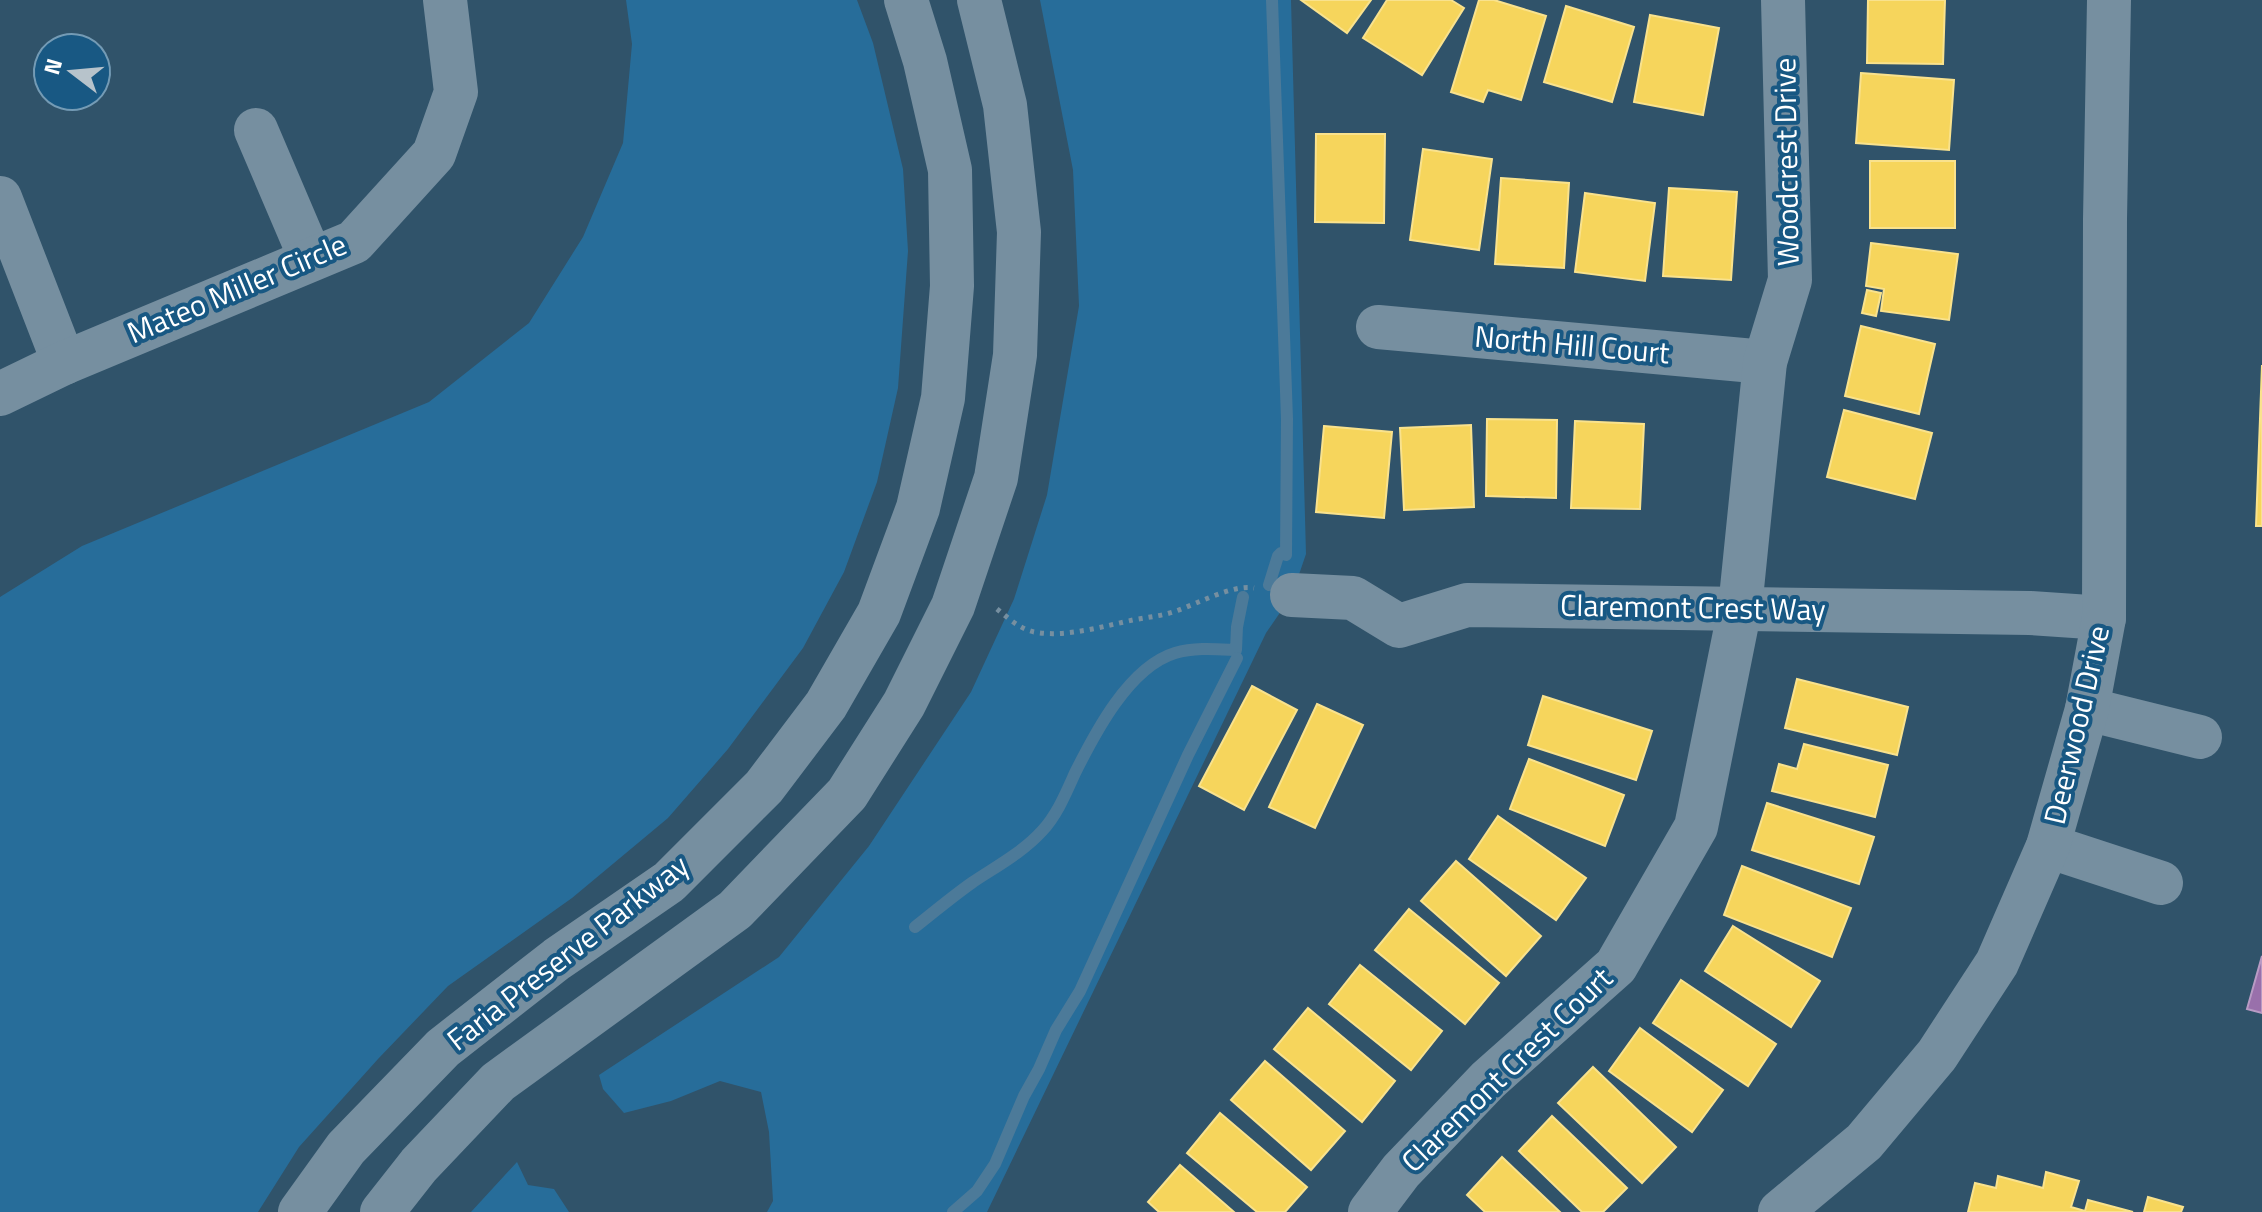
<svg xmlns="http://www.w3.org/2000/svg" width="2262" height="1212" viewBox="0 0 2262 1212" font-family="'Titillium Web',sans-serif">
	<rect width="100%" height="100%" fill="#30536a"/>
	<g fill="#276d9a">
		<path d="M626,0H857L873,43L903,169L908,251L898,388L877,482L844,572L803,648L728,749L668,818L572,898L448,986L378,1059L299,1147L258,1212H0V597L82,546L429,402L529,323L583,237L623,143L632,44Z"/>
		<path d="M1040,0H1291L1306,554L1292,595L1266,633L987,1212H767L773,1201L769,1132L761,1092L720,1081L671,1101L624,1113L603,1089L599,1075L779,957L869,846L971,692L1014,599L1047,495L1079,306L1073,170Z"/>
		<path d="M517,1162L528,1185L554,1189L569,1212H471Z"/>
	</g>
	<g fill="#f6d55c" stroke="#f9e28d" stroke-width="2">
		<path d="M1301,0H1371L1347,33Z"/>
		<path d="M1387,0H1451L1464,8L1422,75L1363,38Z"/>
		<path d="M1479,0H1494L1546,16L1521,100L1488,90L1483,102L1451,92Z"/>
		<path d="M1868,0H1945L1943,64L1867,63Z"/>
		<path d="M1566,6L1634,27L1612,102L1544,82Z"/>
		<path d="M1650,15L1719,28L1703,115L1634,102Z"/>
		<path d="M1861,73L1954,80L1949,150L1856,143Z"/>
		<path d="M1316,134H1385L1384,223L1315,222Z"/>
		<path d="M1423,149L1492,159L1479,250L1410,240Z"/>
		<rect x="1870" y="161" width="85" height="67"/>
		<path d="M1501,178L1569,183L1564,268L1495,264Z"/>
		<path d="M1669,188L1737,192L1731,280L1663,276Z"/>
		<path d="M1585,193L1655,203L1645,281L1575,272Z"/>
		<path d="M1871,243L1958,254L1949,320L1881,311L1884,289L1866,286Z"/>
		<path d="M1867,290L1881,293L1876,316L1862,313Z"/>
		<path d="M1861,326L1935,344L1919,414L1845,396Z"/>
		<path d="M2262,365V526H2256Z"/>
		<path d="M1844,410L1932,433L1915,499L1827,477Z"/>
		<path d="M1487,419L1557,420L1556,498L1486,496Z"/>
		<path d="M1575,421L1644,424L1640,509L1571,508Z"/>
		<path d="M1471,425L1474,507L1404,510L1400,428Z"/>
		<path d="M1324,426L1392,432L1384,518L1316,512Z"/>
		<path d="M1797,679L1908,707L1897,755L1785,728Z"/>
		<path d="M1252,686L1297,710L1244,810L1199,786Z"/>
		<path d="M1543,696L1652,731L1636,780L1528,745Z"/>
		<path d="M1317,704L1363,725L1315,828L1269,807Z"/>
		<path d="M1804,744L1888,765L1875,817L1772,791L1779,764L1797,769Z"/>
		<path d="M1529,759L1624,795L1605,846L1510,809Z"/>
		<path d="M1767,803L1874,837L1859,884L1752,850Z"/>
		<path d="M1498,816L1586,878L1556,920L1469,859Z"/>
		<path d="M1456,861L1541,936L1506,976L1421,901Z"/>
		<path d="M1742,866L1851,908L1832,957L1724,915Z"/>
		<path d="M1409,909L1499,983L1465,1024L1375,950Z"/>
		<path d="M1733,926L1820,981L1791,1027L1705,971Z"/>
		<path d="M1360,965L1442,1031L1411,1070L1329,1004Z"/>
		<path d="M1681,980L1776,1044L1748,1086L1653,1023Z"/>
		<path d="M1308,1008L1395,1081L1362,1122L1274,1049Z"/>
		<path d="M1640,1028L1723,1090L1692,1132L1609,1071Z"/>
		<path d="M1265,1061L1345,1131L1311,1170L1231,1100Z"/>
		<path d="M1593,1067L1676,1147L1642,1183L1558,1103Z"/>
		<path d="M1220,1113L1307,1187L1285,1212H1257L1187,1153Z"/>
		<path d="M1552,1116L1627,1188L1603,1212H1582L1519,1151Z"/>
		<path d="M1502,1157L1560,1212H1485L1467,1195Z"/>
		<path d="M1180,1165L1234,1212H1159L1148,1202Z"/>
		<path d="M2046,1172L2079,1181L2071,1207L2085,1211L2088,1200L2133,1212H1968L1975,1183L1996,1188L1998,1176L2043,1188Z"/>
		<path d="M2148,1197L2183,1207L2181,1212H2144Z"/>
	</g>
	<path fill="#9970ab" stroke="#b89bc4" stroke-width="2" d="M2262,956V1013L2247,1009Z"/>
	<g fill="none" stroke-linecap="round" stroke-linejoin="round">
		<g stroke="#4c7a99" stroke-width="12">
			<path d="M1269,585L1278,556L1281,553L1286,555L1287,419L1272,0"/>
			<path d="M915,927C934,912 953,896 973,882C997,866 1023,852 1042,831C1057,815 1066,793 1075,773C1095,733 1129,667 1175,653C1195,647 1216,649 1236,650L1237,627L1243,597"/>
			<path d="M953,1212L977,1191L995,1164L1024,1096L1039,1069L1056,1030L1080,991L1188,755L1237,658"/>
		</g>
		<path stroke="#768fa0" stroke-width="5" stroke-dasharray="4 6" stroke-linecap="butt" d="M997,609C1008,618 1020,629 1034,632C1065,638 1104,626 1133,620C1148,617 1162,616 1176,611C1197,604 1233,584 1254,588"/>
		<g stroke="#768fa0" stroke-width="44">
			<path d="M256,130L311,259"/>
			<path d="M0,198L64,363"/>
			<path d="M1378,327L1765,362"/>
			<path d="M0,394L64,363L354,242L434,154L456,92L445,0"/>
			<path d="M1292,595L1353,598L1399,626L1467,605L2030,613L2104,618"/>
			<path d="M2087,709L2200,737"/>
			<path d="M2048,846L2161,883"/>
			<path d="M300,1212L346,1148L443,1048L557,959L669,882L764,787L826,705L879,613L918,508L943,398L952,286L950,170L925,61L906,0"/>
			<path d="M382,1212L419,1165L498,1082L735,910L847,794L904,704L953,606L996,478L1015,355L1019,232L1005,105L979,0"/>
			<path d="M1370,1212L1401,1171L1488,1080L1616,966L1696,827L1740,608L1765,362L1790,280L1783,0"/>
			<path d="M1780,1212L1864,1142L1937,1055L1997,963L2048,846L2087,709L2104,618L2105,219L2109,0"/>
		</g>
	</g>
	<g text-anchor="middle" stroke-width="8" stroke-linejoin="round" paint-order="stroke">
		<g font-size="30" fill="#fff" stroke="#185883">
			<text transform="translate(1787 162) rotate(-91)" y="10">Woodcrest Drive</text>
			<text transform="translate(237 289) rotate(-23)" y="10">Mateo Miller Circle</text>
			<text transform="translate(1572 345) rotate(5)" y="10">North Hill Court</text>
			<text transform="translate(1693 608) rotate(1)" y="10">Claremont Crest Way</text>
			<text transform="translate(2077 725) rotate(-77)" y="10">Deerwood Drive</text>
			<text transform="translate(568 953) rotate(-38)" y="10">Faria Preserve Parkway</text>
			<text transform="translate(1507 1070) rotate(-44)" y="10">Claremont Crest Court</text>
		</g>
	</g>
	<g transform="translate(72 72) rotate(286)"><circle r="38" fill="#185883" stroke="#749bb5" stroke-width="2"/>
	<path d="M0-6L14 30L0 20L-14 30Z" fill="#b7c3cb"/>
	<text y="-12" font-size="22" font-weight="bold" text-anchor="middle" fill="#ffffff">N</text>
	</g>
</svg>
